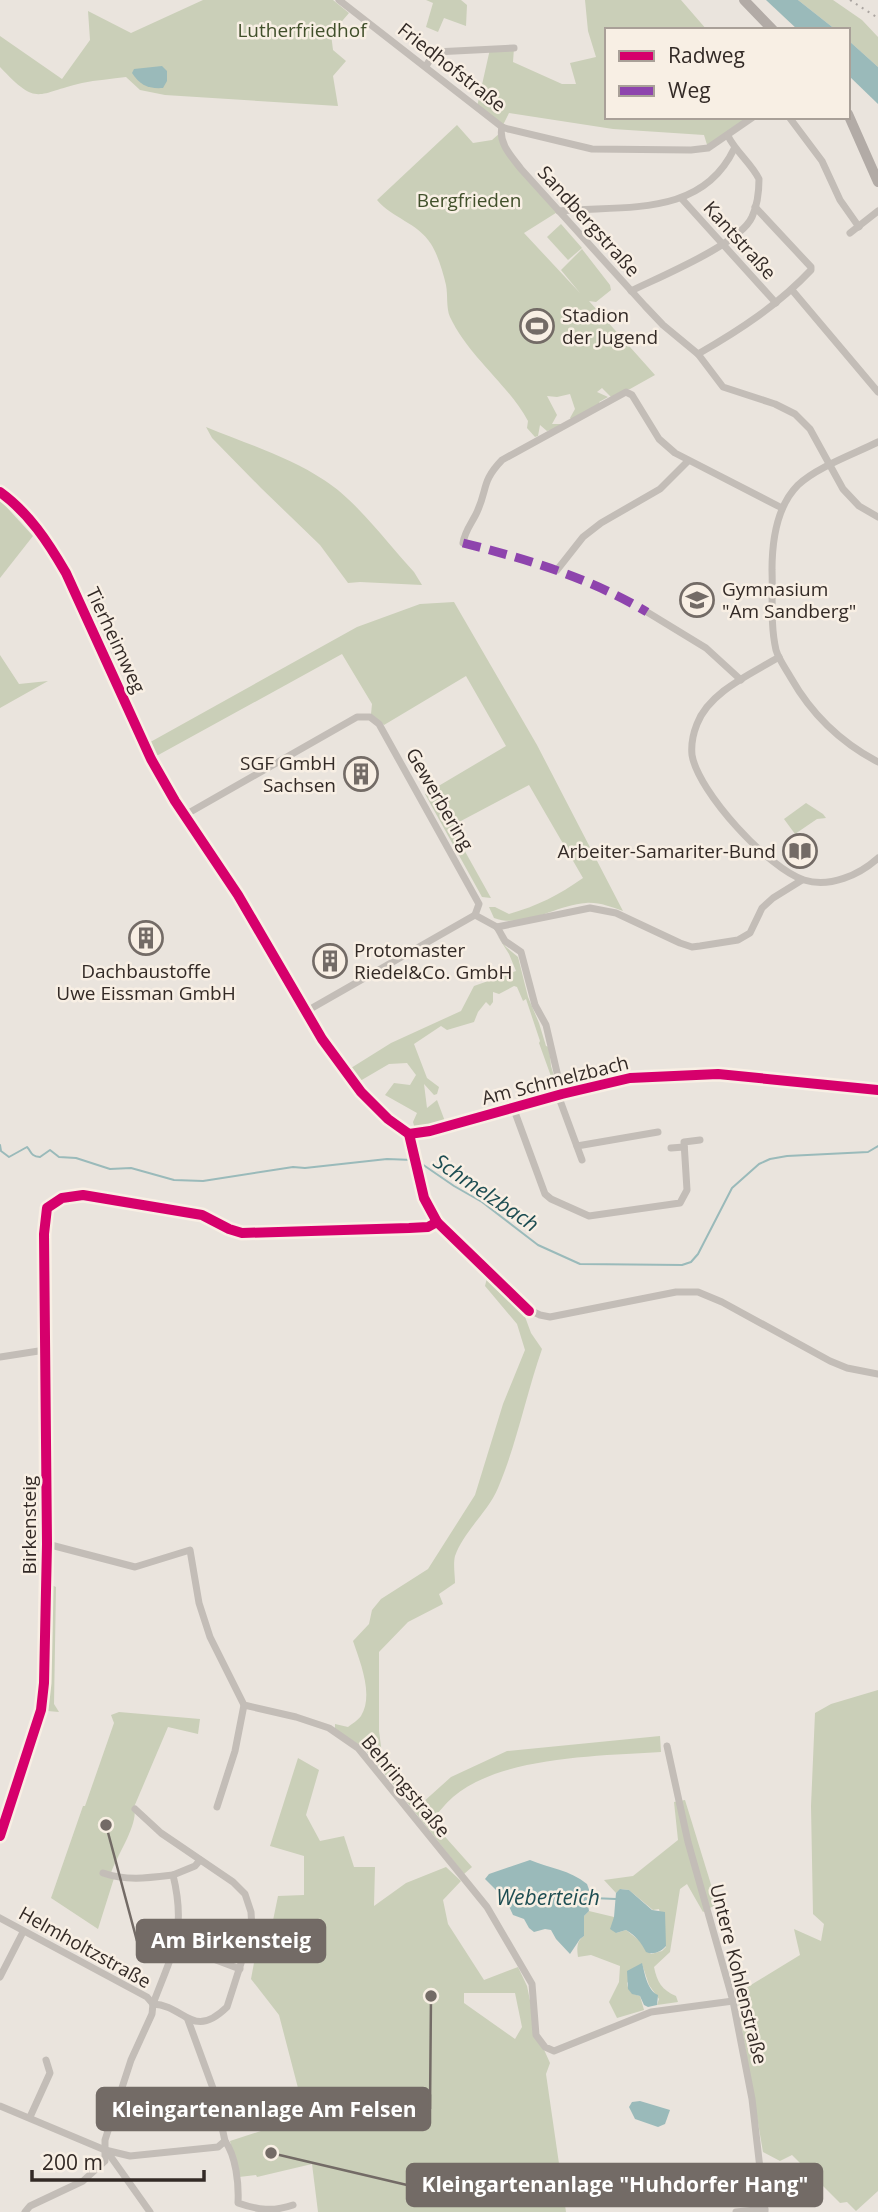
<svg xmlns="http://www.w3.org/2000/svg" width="878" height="2212" viewBox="0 0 878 2212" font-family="'Open Sans',sans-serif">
	<rect width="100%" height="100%" fill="#eae4dd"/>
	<g fill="#cacfb8" fill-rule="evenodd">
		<path d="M203,0H333L349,13L331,34L333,50L346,61L333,76L338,106L165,95L140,90L126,77C112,79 96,80 82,83C35,94 38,107 0,67V36L62,79L90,40L88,11L131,33Z"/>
		<path d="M426,0H461L467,5L466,26L444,18L438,32L426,27L433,3Z"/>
		<path d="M585,0H681L707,30H607V117H748L708,148L704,135L613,129L509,113L502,127L477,107L490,49L514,48L513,62L562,84H576L570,63L596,57L588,31Z"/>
		<path d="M798,0H833L862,20L878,37V67L848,40V30H836Z"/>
		<path d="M457,125L473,143L492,140L500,133L505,149L559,211L524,233L580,293L561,270L582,249L610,285L611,290L596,302L589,301L655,375L630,389H626L611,397L602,388L597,392L608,397L599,402L601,405L572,420L570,418L575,409L570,394L557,397L547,396L557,415L552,424H561L555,429L547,431L540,425L538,436L535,437L527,428L528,421C507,383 469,357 450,317C446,308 448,295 446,285C443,272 438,255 431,244C418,223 392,218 377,200Z"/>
		<path d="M561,224L582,248L568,260L547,237Z"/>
		<path d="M206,427C245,443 289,457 324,480C356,500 388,544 414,572L422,585L360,582L348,583L320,545L261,488L212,438Z"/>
		<path d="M0,500L33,536L0,578Z"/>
		<path d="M454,602L537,745L623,911C611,907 599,902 586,903C556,905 524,929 494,918L489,907H495L509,914C537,906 559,895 583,878L529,785L459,822L465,832L457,837L491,898L482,897L425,794L506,746L466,676L384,725L371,714L372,704L342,654L151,759L145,745L357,627L420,604Z"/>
		<path d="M0,655L19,684L48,681L0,708Z"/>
		<path d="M806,803L823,814L826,818L817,819L795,834L784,819Z"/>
		<path d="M497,935L506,947L518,957L528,997L539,1023L546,1046L549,1047L551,1066L558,1089L557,1093L539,1043L540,1041L526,999L523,1001L517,987L514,986L499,994L493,992V1002L490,1006L486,1002L478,1012L474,1022L447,1030L441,1026L414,1044L427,1078L439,1087L437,1094L434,1095L424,1084L427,1108L437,1100L446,1124L415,1129L413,1122L417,1113L385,1095L394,1083L410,1085L416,1075L407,1063L389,1064L360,1081L351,1068L391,1043L461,1011L474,986L516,971L509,954Z"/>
		<path d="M487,1278L524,1314L531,1333L542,1349C526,1395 517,1443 498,1488C488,1512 464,1531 455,1556C453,1564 455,1575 455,1583L439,1594L443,1604L408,1622L379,1652V1731L382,1754L421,1804L451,1777L507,1751L660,1736L661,1752C600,1756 501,1756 453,1797C445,1804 438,1813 431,1821L472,1867L464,1874L364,1748L335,1729V1724L348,1727C352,1724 358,1720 361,1716C374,1695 360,1662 353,1641L369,1624L372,1610L381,1599L428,1569L475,1495L503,1404L525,1350L517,1324L485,1286Z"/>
		<path d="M43,1581L56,1587L54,1704L59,1712L36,1710L43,1638Z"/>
		<path d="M878,1690V2191L856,2211L847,2202L840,2203L792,2155L780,2161L763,2152L736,1994L800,1955L794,1929L821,1941L824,1924L813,1914L811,1806L815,1713L831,1704Z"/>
		<path d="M119,1712L200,1719L198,1734L168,1727L134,1807C139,1824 117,1855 111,1873L115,1875L98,1929L51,1898L83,1806H85L114,1723L111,1715Z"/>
		<path d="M298,1758L319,1770L306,1815L320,1841L344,1836L354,1867H375L374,1906L406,1883L446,1867L461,1881L443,1900L448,1924L484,1980L518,1967L527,1986L537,2034L550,2063L546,2074L566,2212H318L312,2164L257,2177L256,2175L239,2177L230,2141L301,2118L298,2088L279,2015L251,1979L256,1952L269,1940L278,1896L304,1895V1856L270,1846ZM464,1993H515L522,2027L515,2039L464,2003Z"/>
		<path d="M685,1800L717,1904L703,1912L687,1884L680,1889L670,1952L654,1967C657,1982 662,1990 676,1996L678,2002L657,2005L659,1999L649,1985L642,1964L627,1983C628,1991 632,1994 640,1996L644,2010L617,2018L609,2002L619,1982L620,1966L591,1955L578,1957C577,1949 576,1941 584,1936V1916L589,1911L614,1917L616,1933L626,1930L640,1941L651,1954L662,1951L666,1947L659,1909L653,1910L629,1890L621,1889L616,1893L604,1880L633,1876L678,1840L674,1802Z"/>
	</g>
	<g fill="#9ababa">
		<path d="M766,0H798L836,30H798Z"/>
		<path d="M848,40L878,67V104L848,75Z"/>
		<path d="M162,66L167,71V81L163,88C148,89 140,85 132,73L134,69Z"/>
		<path d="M530,1860C549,1868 570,1870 587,1884L592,1898L588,1905L589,1911L584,1916V1936L580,1939L570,1954L556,1939L551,1930L545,1929L534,1932L529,1928L524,1919L513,1915L506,1900L485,1879L489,1874Z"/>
		<path d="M620,1889L629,1890L652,1910L665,1912L666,1946C661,1952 653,1955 646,1952C641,1942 636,1936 626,1930L616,1933L610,1929L614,1917L616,1893Z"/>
		<path d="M642,1963C645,1974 647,1990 658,1995L657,2005L648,2007L644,2005L640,1996L632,1994L628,1989L627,1971Z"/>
		<path d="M640,2101L670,2110L665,2124L658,2127L635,2119L629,2107L632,2102Z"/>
	</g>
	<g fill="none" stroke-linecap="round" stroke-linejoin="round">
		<g stroke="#9ababa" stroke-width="2">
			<path d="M0,1145L1,1151L9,1157L27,1147C32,1152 30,1156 40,1157L50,1150L59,1157L76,1158L110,1169L131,1168L174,1180L203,1181L293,1167L305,1168L387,1159L413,1160"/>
			<path d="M419,1162L454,1186L482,1202L538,1245L580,1264L682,1265L691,1262L698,1254L732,1188L759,1164L770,1159L787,1156L868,1152L878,1146"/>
			<path d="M592,1898L616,1899"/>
		</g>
		<g stroke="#c3bdb7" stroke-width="7">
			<path d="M339,0L502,127L508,129L592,149L691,150L708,148L753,117"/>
			<path d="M426,66L435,52L514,48"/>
			<path d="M789,117L822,161L840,200L859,227"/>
			<path d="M502,127C498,143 512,157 521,169L645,306L663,325L698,354L723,387L775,404L795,414L810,429L843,489L859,506L878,517"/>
			<path d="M681,198L776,303"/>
			<path d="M559,211C624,205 701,218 734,149"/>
			<path d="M850,233L878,211"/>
			<path d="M792,290L878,392"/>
			<path d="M631,291C659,277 740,244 752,217C757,206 759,191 759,179C751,163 736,152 728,136"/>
			<path d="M698,354C740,330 778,305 811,270V267L755,207"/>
			<path d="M878,442C854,454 817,467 798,485C777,506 772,541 772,570C773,596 770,624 776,650C779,660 786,669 791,678C812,715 840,742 878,762"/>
			<path d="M0,492C29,513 48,542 66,573L151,759L175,801L238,895L322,1039L361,1092L388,1119L409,1134L424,1198L437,1222L523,1307L540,1315L550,1317L676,1292H698L722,1302L830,1361L847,1368L878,1374"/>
			<path d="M463,543C465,530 472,523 477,512C488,488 481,482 502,460L626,392L632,395L659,439L675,453L782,508"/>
			<path d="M557,570L583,537L601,523L660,489L688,461"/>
			<path d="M647,612L706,648L741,680"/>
			<path d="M779,657C751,674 709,692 697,724C693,734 691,745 692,755C698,792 769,869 804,880C830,888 859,875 878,858"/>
			<path d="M185,815L357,717H370L379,724L479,904L475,915L305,1012"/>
			<path d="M475,915L497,927L505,941L521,952L535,1005L546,1025L562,1094"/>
			<path d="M497,927L590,908L616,913L680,943L692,947L700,946L738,940L750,933L762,908L773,898L802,880"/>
			<path d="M558,1095L582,1160"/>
			<path d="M513,1107L545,1194L551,1199L589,1216L680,1203L687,1190L684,1142L700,1140"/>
			<path d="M409,1134L430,1131L562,1094L630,1078L718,1074L878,1090"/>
			<path d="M577,1146L658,1132"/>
			<path d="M671,1148L684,1147"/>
			<path d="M0,1357L45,1350"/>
			<path d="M47,1544L135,1567L190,1550L199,1603L210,1637L244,1705L296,1717L329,1728L358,1748L487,1907L532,1984L536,2035L545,2047L554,2051L651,2012L733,2001"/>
			<path d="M667,1746L688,1842L733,2001L752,2099L765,2212"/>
			<path d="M217,1807L235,1751L244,1705"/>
			<path d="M135,1809L161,1833L233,1882L245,1894L251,1912L252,1929L227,2007C192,2041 185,2005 153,2004"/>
			<path d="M0,1836L41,1710L44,1683L47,1544L44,1234L47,1208L62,1198L83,1195L202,1215L229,1229L242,1233L409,1228L428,1227L437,1222"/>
			<path d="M103,1873C126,1881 148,1878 173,1875"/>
			<path d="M0,1918L147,1997L153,2004"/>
			<path d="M176,1945L240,1969"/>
			<path d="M0,1977L23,1932"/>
			<path d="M188,2020L214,2091L225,2141C236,2156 239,2184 238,2203C258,2210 273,2212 293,2205"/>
			<path d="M0,2106L105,2150L130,2156L218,2147L225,2141"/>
			<path d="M30,2117L50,2073L46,2060"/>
			<path d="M106,2150L150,2212"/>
			<path d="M25,2212L30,2206L83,2181L105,2161V2140L131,2060L152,2014L153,2004C172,1953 187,1932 173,1875L195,1866L200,1860"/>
			<path d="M736,2212L765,2209"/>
		</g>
		<g stroke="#b2aba6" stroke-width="10">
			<path d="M744,0L773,30"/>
			<path d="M848,114L878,182"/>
		</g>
		<path stroke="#aba5a1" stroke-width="2" stroke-dasharray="2 5" stroke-linecap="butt" d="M850,0L878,18"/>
		<path stroke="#8e44ad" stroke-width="9" stroke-dasharray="18 9" stroke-linecap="butt" d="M463,543C527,559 590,578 647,612"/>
		<g stroke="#f8efe4" stroke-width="15">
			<g id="cycleway">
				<path d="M0,492C29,513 48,542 66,573L151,759L175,801L238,895L322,1039L361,1092L388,1119L409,1134L424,1198L437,1222L529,1311"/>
				<path d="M409,1134L430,1131L562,1094L630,1078L718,1074L878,1090"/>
				<path d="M0,1836L41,1710L44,1683L47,1544L44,1234L47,1208L62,1198L83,1195L202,1215L229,1229L242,1233L409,1228L428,1227L437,1222"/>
			</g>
		</g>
		<use href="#cycleway" stroke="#d6006c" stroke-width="10"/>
	</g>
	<defs>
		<g id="stadium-ring" transform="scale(1.75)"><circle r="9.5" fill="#f8efe4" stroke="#736b66" stroke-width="1.5"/><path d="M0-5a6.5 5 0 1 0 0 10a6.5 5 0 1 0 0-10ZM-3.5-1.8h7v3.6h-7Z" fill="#736b66"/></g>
		<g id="school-ring" transform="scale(1.75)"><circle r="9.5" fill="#f8efe4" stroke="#736b66" stroke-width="1.5"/><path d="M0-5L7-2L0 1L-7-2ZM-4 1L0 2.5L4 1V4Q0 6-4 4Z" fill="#736b66"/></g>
		<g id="building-ring" transform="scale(1.75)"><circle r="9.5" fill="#f8efe4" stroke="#736b66" stroke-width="1.5"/><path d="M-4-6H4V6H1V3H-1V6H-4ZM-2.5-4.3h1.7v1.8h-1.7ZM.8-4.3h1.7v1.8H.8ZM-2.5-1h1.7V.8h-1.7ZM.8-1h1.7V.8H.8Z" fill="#736b66"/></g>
		<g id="library-ring" transform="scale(1.75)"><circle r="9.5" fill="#f8efe4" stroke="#736b66" stroke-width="1.5"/><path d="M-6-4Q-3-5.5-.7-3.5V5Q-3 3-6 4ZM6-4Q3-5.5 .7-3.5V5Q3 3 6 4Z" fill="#736b66"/></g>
	</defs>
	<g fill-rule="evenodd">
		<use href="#stadium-ring" x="537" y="326"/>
		<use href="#school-ring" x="697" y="600"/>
		<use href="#building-ring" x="361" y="774"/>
		<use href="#library-ring" x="800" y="851"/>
		<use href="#building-ring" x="146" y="938"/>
		<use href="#building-ring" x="330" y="961"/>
	</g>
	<g text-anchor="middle" stroke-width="5" stroke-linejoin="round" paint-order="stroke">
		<g font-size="19" fill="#41502b" stroke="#f8efe4">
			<text x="302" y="37">Lutherfriedhof</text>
			<text x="469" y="207">Bergfrieden</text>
		</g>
		<g font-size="19" fill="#332a26" stroke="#f8efe4">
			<text transform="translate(452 67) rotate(38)" y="7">Friedhofstraße</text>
			<text transform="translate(589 221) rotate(48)" y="7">Sandbergstraße</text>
			<text transform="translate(740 240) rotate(48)" y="7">Kantstraße</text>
			<text transform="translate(116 640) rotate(65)" y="7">Tierheimweg</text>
			<text transform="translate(440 799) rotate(60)" y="7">Gewerbering</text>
			<text transform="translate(555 1080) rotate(-14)" y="7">Am Schmelzbach</text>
			<text transform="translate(29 1525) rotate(-90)" y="7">Birkensteig</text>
			<text transform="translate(406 1786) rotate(50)" y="7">Behringstraße</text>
			<text transform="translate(85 1947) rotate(29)" y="7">Helmholtzstraße</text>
			<text transform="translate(739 1974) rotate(76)" y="7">Untere Kohlenstraße</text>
		</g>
		<g font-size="19" fill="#332a26" stroke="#f8efe4" text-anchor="start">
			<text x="562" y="322">Stadion<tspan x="562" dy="22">der Jugend</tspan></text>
			<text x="722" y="596">Gymnasium<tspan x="722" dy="22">"Am Sandberg"</tspan></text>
			<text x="336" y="770" text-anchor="end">SGF GmbH<tspan x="336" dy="22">Sachsen</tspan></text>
			<text x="776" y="858" text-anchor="end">Arbeiter-Samariter-Bund</text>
			<text x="354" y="957">Protomaster<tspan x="354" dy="22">Riedel&amp;Co. GmbH</tspan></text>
			<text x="146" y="978" text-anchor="middle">Dachbaustoffe<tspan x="146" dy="22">Uwe Eissman GmbH</tspan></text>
		</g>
		<g font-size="21" font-style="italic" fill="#1d4d52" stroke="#f8efe4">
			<text transform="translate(486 1193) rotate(34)" y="7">Schmelzbach</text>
			<text x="548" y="1905">Weberteich</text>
		</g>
	</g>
	<path fill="none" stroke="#736b66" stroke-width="2.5" d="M106 1825L137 1941M431 1996L430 2109M271 2153L407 2185"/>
	<g fill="#736b66" stroke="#f8efe4" stroke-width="2.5">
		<circle cx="106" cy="1825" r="7"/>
		<circle cx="431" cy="1996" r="7"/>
		<circle cx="271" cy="2153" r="7"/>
	</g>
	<g fill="#736b66" stroke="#736b66" stroke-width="2.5">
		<rect x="137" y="1920" width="188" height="42" rx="7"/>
		<rect x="97" y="2088" width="333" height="42" rx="7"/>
		<rect x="407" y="2164" width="415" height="42" rx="7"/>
	</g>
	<g font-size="21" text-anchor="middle" font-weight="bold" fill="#fff">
		<text x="231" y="1948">Am Birkensteig</text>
		<text x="264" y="2117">Kleingartenanlage Am Felsen</text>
		<text x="615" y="2192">Kleingartenanlage "Huhdorfer Hang"</text>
	</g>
	<rect x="605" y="28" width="245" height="91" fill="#f8efe4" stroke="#a9a098" stroke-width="2"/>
	<rect x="619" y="51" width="35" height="10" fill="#d6006c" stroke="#a9a098" stroke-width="2"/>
	<text x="668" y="63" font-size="21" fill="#332a26">Radweg</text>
	<rect x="619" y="86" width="35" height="10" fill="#8e44ad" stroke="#a9a098" stroke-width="2"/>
	<text x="668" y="98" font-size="21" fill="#332a26">Weg</text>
	<path d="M32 2170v10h172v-10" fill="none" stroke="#332a26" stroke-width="3.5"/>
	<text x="42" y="2170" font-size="21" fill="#332a26" stroke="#f8efe4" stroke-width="5" paint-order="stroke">200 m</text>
</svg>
